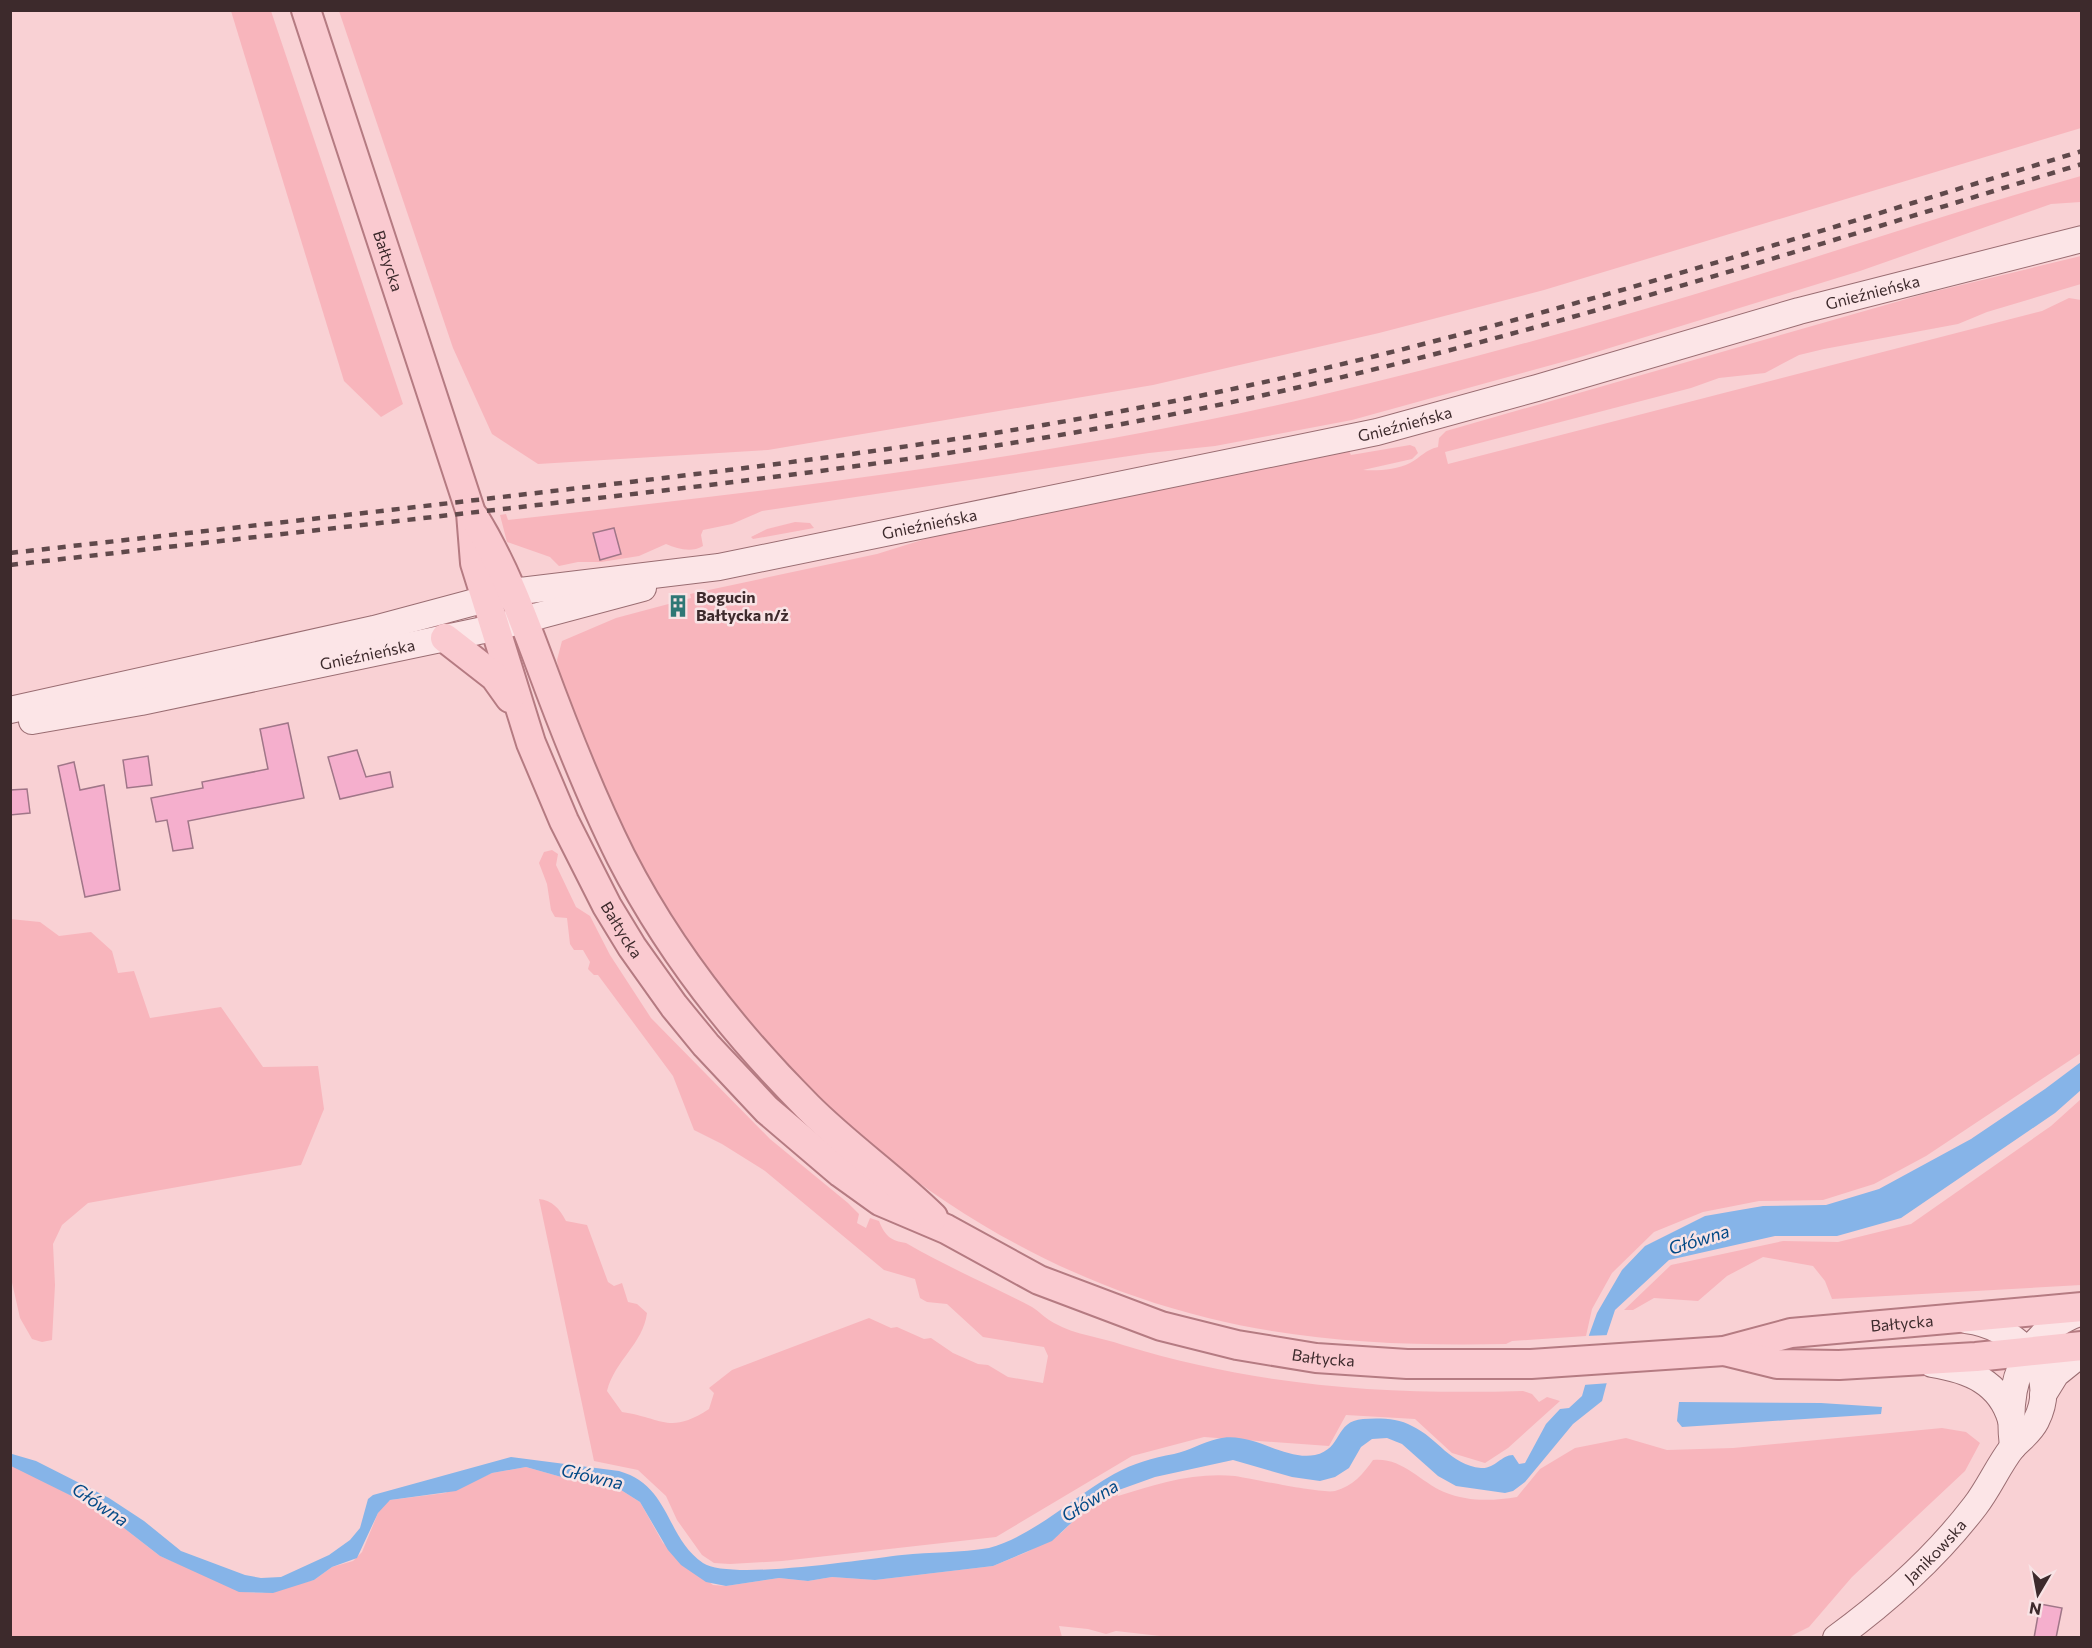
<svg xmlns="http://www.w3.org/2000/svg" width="2092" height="1648" viewBox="0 0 2092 1648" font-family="Commissioner,sans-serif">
	<rect width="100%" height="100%" fill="#f9d1d4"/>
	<g fill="#f8b5bc">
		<path d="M231,11H271L403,404L381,417L344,381Z"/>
		<path d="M339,11H2081V128L1544,290L1379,333L1153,385L768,450L538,464L492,434L453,348Z"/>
		<path d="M2081,176V202L2051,204L1860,271L1577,358L1352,420L1215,446L1149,453L762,511L732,524L703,530L701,535L703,546C691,553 678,549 666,544L639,556L601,562H578L559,566L550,557L507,542L500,515L506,514L508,520C780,490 1051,458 1317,396C1462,362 1606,322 1748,278C1859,244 1969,207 2081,176Z"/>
		<path d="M2081,256V284L1987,312L1958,324L1824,349L1799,355L1765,373L1719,378L1691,388L1445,452L1448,464L2042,311L2069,298L2081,300V1053L1926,1156L1874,1184L1823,1200L1759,1201L1703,1212L1654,1232L1612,1273L1592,1309L1586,1336L1512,1341L1506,1344C1406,1346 1305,1342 1208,1318C951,1255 744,1067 623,836C598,788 581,735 561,685L557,660L562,641L616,618L691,598L690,594L877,554L954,530L1347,447L1351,455L1410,445L1415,447L1418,453L1412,459L1363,470C1377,471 1396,470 1410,463C1421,457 1425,450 1438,447L1439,438L1446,431L1924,294Z"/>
		<path d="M795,522L810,523L814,528L753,539L751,537L767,529Z"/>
		<path d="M552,850L558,854L556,865L576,907L590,916L610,955L651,1018L770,1139L848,1203L859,1214L857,1223L866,1228L870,1218L879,1221C885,1236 891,1241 906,1243C947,1267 990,1285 1032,1307C1040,1312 1046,1319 1054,1323C1075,1335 1101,1337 1123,1345C1256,1386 1385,1395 1523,1391L1532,1394L1539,1402L1547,1397L1560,1401L1508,1448L1485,1463L1452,1453L1415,1419L1346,1415L1329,1446L1204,1437L1132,1456L996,1537L782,1561L730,1564L714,1563L702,1555L677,1520L666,1496L638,1470L594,1461L539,1199C552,1200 560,1209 566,1221L587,1225L608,1282L614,1286L622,1283L628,1302L637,1304L647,1313C643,1344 615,1360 607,1391L622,1412C663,1418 669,1435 709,1409L714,1393L709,1388L732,1370L869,1318L891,1328L897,1327L924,1339L931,1338L953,1353L978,1364L988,1365L1008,1377L1043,1383L1048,1356L1044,1347L983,1337L947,1304L927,1302L920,1298L915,1279L884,1270L765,1171L722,1144L694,1130L673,1076L598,975H594L588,969L590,962L583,950H574L570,944L567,918L555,917L551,910L547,884L539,863L544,852Z"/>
		<path d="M10,919L40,922L59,936L91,932L112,951L118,973L134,971L150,1018L221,1007L263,1067L318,1066L324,1109L301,1165L88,1203L62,1225L53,1244L55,1285L52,1340L42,1342L32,1339L20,1318L11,1278Z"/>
		<path d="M2081,1099V1285L1832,1299L1825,1281L1813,1266L1763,1257L1727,1276L1698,1301L1654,1298L1633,1310H1624L1671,1265L1783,1241L1838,1242L1911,1224L2051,1126Z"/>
		<path d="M1942,1428L1966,1432L1980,1443L1965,1471L1852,1577L1809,1627L1789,1637L1178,1638L1116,1631L1106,1634L1088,1629L1059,1626L1062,1637L11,1638V1465L102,1511L160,1556L245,1592L262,1593L314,1580L332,1567L353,1561L362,1552L378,1513L383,1504L390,1500L445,1493L492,1473L526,1467L572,1480H590L605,1487L621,1490L640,1502L663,1543L713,1585L726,1586L779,1578L808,1581L832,1577L875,1580L993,1566L1027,1552L1061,1533L1084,1511L1116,1491L1118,1496C1156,1484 1194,1472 1235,1476C1254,1479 1321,1494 1335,1491C1353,1486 1363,1474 1373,1460C1402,1457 1419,1481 1444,1492C1469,1502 1492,1501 1517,1497L1540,1469L1575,1448L1626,1438L1667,1450L1733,1448Z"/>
	</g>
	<g fill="#86b4e8">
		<path d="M2081,1062V1090L2055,1113L1901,1218L1837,1236H1775L1669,1260L1615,1310L1606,1337L1607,1382L1602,1401L1573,1424L1525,1482L1513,1491L1505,1493L1456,1486L1438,1476L1402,1444L1387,1438L1372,1439L1361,1447L1349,1468L1335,1477L1320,1481L1292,1477L1233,1460L1155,1477L1116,1491L1084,1511L1052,1541L993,1566L875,1580L832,1577L808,1581L779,1578L726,1586L706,1582L681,1565L668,1550L640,1502L621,1490L597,1485L590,1480H572L526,1467L492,1473L456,1491L390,1500L378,1513L357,1558L332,1567L314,1580L273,1593L239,1592L160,1556L102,1511L11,1466L12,1454L36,1461L109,1498L144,1521L181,1551L245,1575L261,1578L281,1577L329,1555L350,1540L360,1528L368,1499L373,1495L511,1457L619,1471C671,1486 665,1537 703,1563C730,1581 865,1559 902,1555C931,1552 961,1553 989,1548C1035,1535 1073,1497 1114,1474C1134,1463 1152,1458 1174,1454C1189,1451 1203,1442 1217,1439C1251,1430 1284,1461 1315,1455C1343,1449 1334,1421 1363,1419C1379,1418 1398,1418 1412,1426C1438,1438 1450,1465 1481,1468C1495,1469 1501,1455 1513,1455L1519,1464L1525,1463L1546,1424L1560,1409L1569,1408L1582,1396L1586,1382L1588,1338L1597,1313L1622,1270L1645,1246L1705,1216L1763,1206L1826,1205L1879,1189L1971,1139L2045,1089Z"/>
		<path d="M1679,1402L1821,1403L1882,1407L1881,1414L1682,1427L1677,1421Z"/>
	</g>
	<path fill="#f9d1d4" d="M1610,1335V1383L1583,1385L1585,1336Z"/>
	<g fill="#f5afcd" stroke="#a07688" stroke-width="1.5">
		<path d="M614,528L621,554L600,560L593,533Z"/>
		<path d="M288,723L304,798L188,821L193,848L173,851L167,820L156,822L151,798L203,788L202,782L268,769L260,729Z"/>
		<path d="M357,750L366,777L390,772L393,787L340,799L328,757Z"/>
		<path d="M148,756L152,785L127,788L123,760Z"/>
		<path d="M74,762L80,790L104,785L120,890L85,897L58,766Z"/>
		<path d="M27,789L30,813L10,815V790Z"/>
		<path d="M2040,1604L2062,1608L2056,1638H2034Z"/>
	</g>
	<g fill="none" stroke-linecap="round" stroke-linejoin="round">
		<g stroke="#9a6d72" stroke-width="28">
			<g id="secondary">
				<path id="s1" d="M10,710L374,629L512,592L719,567L1377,432L1537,388L1799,311L2082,239"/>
				<path id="s2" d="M32,721L141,702L493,628L643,588"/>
				<path d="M1932,1364C1969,1370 2000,1382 2011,1420"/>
				<path d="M2043,1395L2056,1374L2082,1353"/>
				<path d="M2013,1447C2006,1388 2020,1333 2082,1312"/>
				<path id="s3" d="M1836,1638C1888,1600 1936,1557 1975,1506C1989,1488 1998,1466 2012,1448C2020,1439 2030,1433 2036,1421C2062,1370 2015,1326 1966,1320"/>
			</g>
		</g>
		<g stroke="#b57b82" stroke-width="32">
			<g id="primary">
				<path id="s4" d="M306,10L471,513L475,563L531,743L564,821L607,906L632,947L674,1006L706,1045L767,1110L841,1173L880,1201L946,1229L1039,1280L1161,1326L1237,1345L1316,1358L1407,1364H1531L1724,1351L1791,1333L2082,1307"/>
				<path d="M474,517C503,564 522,615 541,666C565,731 590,795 621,857C668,949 735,1034 808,1107C847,1146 893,1178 933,1217"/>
				<path d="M445,638L495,677L510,698"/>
				<path d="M1724,1351L1777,1364L1839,1365L1976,1357L2082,1346"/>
			</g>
		</g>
		<use href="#secondary" stroke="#fce5e7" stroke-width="26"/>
		<use href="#primary" stroke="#facad0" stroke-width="28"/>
		<g stroke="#60494b" stroke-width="4.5" stroke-dasharray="8 8" stroke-linecap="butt">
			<path d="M10,553C197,532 384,511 570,489C767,466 964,442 1159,404C1472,343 1777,244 2082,151"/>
			<path d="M10,565C201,543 391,522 581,500C774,478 968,454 1159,417C1472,356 1777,257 2082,164"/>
		</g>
	</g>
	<defs>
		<g id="building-bare" transform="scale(1.8)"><path d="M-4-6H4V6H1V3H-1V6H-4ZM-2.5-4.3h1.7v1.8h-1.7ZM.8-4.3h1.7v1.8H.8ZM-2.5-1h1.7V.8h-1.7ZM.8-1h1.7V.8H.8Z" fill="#2e7775" stroke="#f8e3e5" stroke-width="2.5" paint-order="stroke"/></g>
	</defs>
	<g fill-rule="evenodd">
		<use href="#building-bare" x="678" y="606"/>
	</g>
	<g text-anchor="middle" stroke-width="5" stroke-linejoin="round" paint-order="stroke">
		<g font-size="16" fill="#3d2a2c" stroke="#f8e3e5">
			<text dy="6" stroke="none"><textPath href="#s4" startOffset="264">Bałtycka</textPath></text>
			<text dy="6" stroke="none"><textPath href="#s1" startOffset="1911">Gnieźnieńska</textPath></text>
			<text dy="6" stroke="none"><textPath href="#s1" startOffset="1425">Gnieźnieńska</textPath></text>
			<text dy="6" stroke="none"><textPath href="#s1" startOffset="939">Gnieźnieńska</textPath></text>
			<text dy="6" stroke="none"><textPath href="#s2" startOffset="342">Gnieźnieńska</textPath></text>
			<text dy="6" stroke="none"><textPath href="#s4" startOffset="976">Bałtycka</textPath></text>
			<text dy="6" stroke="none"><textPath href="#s4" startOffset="2409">Bałtycka</textPath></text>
			<text dy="6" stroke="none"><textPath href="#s4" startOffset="1827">Bałtycka</textPath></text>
			<text dy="6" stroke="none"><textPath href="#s3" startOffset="132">Janikowska</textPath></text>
		</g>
		<g font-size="16" font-weight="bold" fill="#3d2a2c" stroke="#f8e3e5" text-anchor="start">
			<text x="696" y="603">Bogucin<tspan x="696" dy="18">Bałtycka n/ż</tspan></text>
		</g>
		<g font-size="18" font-style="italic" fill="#024986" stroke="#f8e3e5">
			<text transform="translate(1699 1240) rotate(-17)" y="6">Główna</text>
			<text transform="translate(592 1477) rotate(13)" y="6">Główna</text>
			<text transform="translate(1090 1501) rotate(-32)" y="6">Główna</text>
			<text transform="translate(100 1505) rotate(34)" y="6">Główna</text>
		</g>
	</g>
	<rect width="2092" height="1648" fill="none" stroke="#3d2a2c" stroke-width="24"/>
	<g transform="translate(2038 1594) rotate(190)" stroke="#f8e3e5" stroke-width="4.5" paint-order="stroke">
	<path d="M0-4.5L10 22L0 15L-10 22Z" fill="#3d2a2c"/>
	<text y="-9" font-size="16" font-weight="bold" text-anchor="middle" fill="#3d2a2c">N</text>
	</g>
</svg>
